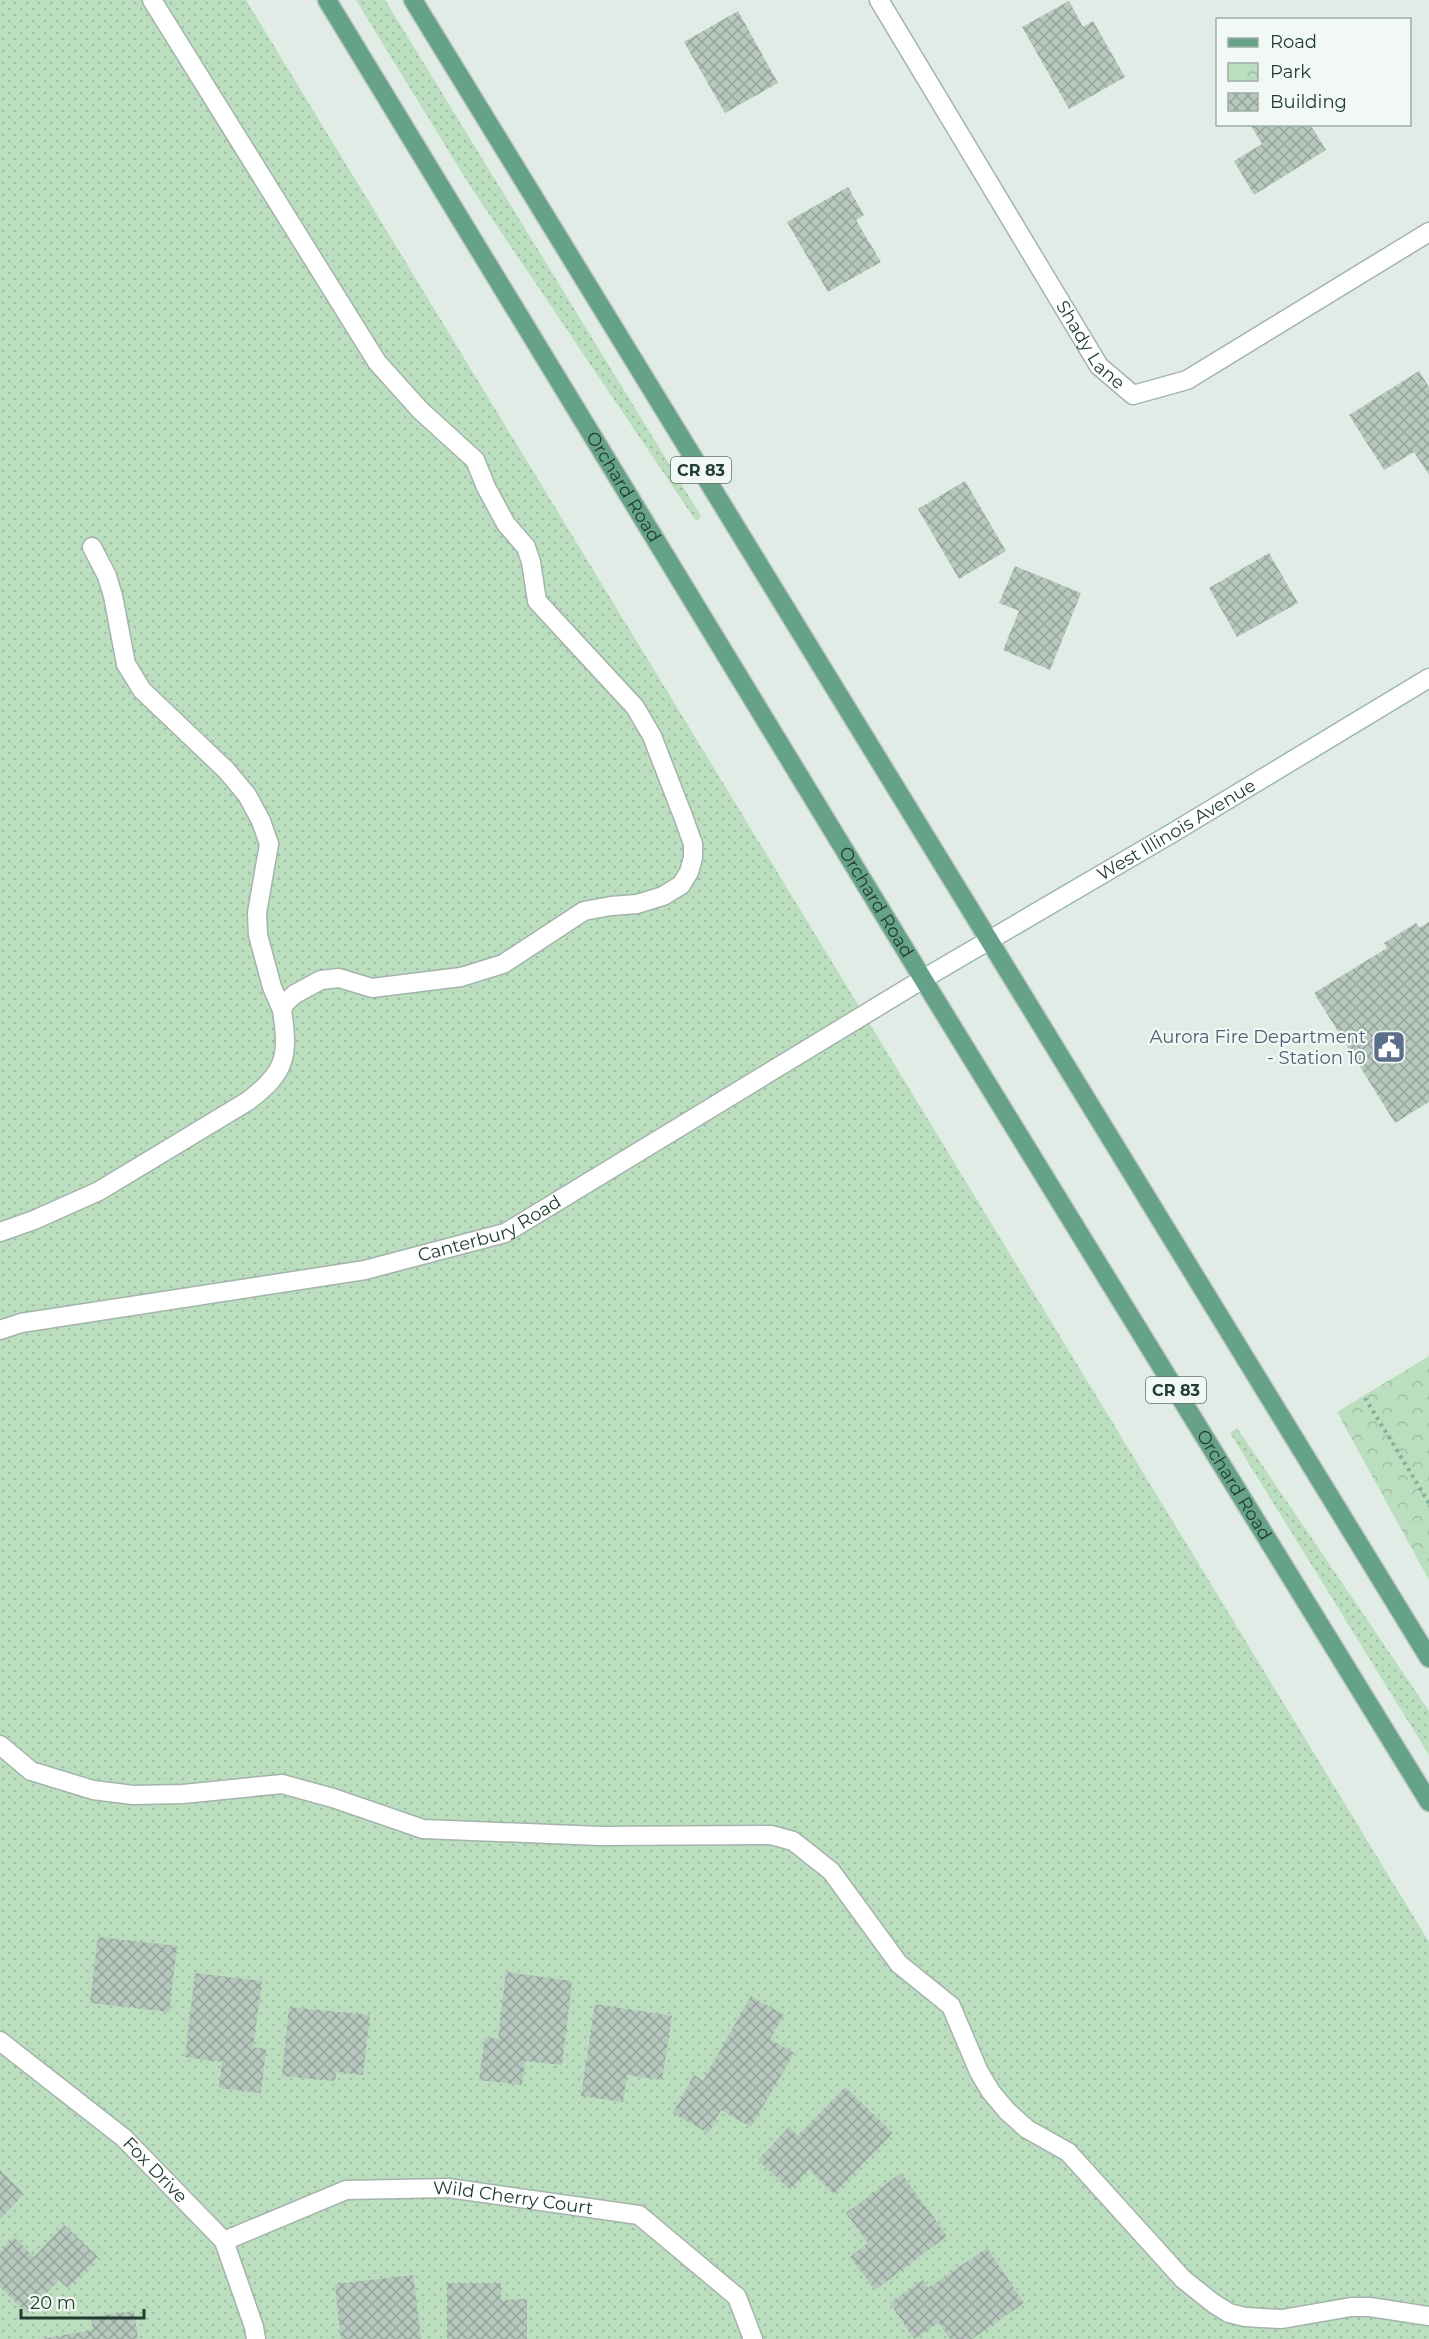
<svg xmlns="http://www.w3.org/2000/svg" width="1429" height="2339" viewBox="0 0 1429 2339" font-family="Montserrat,sans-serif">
	<defs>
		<pattern id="grass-dots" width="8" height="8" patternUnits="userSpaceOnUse" patternTransform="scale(1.5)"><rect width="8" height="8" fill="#badebe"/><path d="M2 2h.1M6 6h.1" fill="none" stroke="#a0bfa4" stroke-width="1.8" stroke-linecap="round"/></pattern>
		<pattern id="park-crowns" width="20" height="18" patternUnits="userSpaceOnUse" patternTransform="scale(1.5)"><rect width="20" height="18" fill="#badebe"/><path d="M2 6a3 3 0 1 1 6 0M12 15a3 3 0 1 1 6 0" fill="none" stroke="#a0bfa4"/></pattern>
		<pattern id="building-cross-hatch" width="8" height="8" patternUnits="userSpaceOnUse" patternTransform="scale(1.5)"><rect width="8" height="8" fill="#b6c7be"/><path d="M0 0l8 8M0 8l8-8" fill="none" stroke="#94a39b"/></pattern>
	</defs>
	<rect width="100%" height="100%" fill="#e1ece6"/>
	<g fill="url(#grass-dots)">
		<path d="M0,0H246L1429,1942V2339H0Z"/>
		<path d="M356,0H385L701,516L696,521L470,186Z"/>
		<path d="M1237,1428L1429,1711V1755L1230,1433Z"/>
	</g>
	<path fill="url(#park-crowns)" d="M1429,1356V1580L1337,1412Z"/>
	<g fill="url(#building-cross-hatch)">
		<path d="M1069,1L1083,27L1093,21L1125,77L1069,109L1022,27Z"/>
		<path d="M738,11L778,83L725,113L684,42Z"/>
		<path d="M1250,124H1310L1326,150L1254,195L1234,161L1262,144Z"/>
		<path d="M848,187L864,215L856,220L881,262L828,292L787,222Z"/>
		<path d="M1419,371L1429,387V475L1414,452L1384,470L1349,415Z"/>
		<path d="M965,481L1006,551L959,579L918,509Z"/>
		<path d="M1269,553L1298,603L1237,637L1209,588Z"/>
		<path d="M1015,566L1081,593L1050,670L1003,650L1019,611L999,603Z"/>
		<path d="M1429,922V1102L1395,1123L1314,993L1387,948L1384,943L1416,923L1419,928Z"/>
		<path d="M98,1937L177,1946L169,2012L90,2003Z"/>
		<path d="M506,1972L572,1981L562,2065L525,2061L522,2085L479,2080L485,2037L498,2039Z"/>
		<path d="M195,1973L262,1981L253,2047L266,2049L261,2093L219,2088L222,2062L185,2057Z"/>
		<path d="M751,1996L784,2015L770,2039L794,2053L751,2127L721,2110L708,2133L673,2113L694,2075L703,2081Z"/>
		<path d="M595,2004L672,2016L662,2080L627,2075L623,2102L581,2096Z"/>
		<path d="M289,2007L370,2015L363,2075L336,2072L335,2081L282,2076Z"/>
		<path d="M845,2087L893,2133L834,2194L809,2170L790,2190L758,2160L789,2127L798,2136Z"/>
		<path d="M0,2170L24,2194L0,2219Z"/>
		<path d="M901,2173L947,2236L875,2290L850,2257L868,2243L846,2213Z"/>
		<path d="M64,2225L98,2257L68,2288L59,2280L27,2313L0,2287V2252L14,2237L34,2257Z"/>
		<path d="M987,2248L1024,2303L972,2339H950L939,2323L914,2339L890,2303L923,2280L928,2288Z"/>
		<path d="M413,2275L421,2339H341L335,2284Z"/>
		<path d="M447,2283H501V2300L527,2299V2339H447Z"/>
		<path d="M134,2311L138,2339H42L93,2330L91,2317Z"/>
	</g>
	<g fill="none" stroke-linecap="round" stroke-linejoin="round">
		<g stroke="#a4b4ac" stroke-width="21">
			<g id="lane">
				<path d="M92,547L107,576L113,596L126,664L142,690L226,770L247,795L261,821L269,844L257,913L258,935L272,987L282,1010L285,1003L295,994L321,980L339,978L372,988L461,977L503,964L584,911L611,906L637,904L663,896L681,885L689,872L693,858V844L683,816L652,736L635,707L537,601L531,562L526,547L506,524L486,487L475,460L420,410L377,362L152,0"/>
				<path d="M0,1232L34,1220L99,1191L248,1101C286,1072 289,1057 282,1010"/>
				<path d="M0,1745L31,1771L93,1790L133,1795L183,1794L282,1784L333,1798L423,1829L600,1836L771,1835L793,1841L831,1871L899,1964L951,2006L979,2072L991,2092L1007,2111L1027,2129L1068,2152L1183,2279L1213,2303L1229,2313L1245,2317L1262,2318L1282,2319L1351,2307H1370L1429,2316"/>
			</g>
		</g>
		<g stroke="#a4b4ac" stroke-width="21">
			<g id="street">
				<path id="s1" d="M879,0L1099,366L1133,395L1187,380L1429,232"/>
				<path id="s2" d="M0,1330L21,1323L365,1270L505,1233L923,979"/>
				<path id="s3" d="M0,2041L124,2138L224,2241L254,2327L256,2339"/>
				<path id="s4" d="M224,2241L346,2190L448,2188L639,2215L737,2297L753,2339"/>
			</g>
		</g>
		<g stroke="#9fb8ac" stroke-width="21">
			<g id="secondary">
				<path id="s5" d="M923,979L1174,832L1429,678"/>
			</g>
		</g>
		<g stroke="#c1c9c5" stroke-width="21">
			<g id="primary">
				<path id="s6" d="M327,0L923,979L1429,1802"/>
				<path d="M413,0L1429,1658"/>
			</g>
		</g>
		<path stroke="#81b09a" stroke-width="4" stroke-dasharray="3 4.5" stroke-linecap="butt" d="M1365,1398L1429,1503"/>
		<use href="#lane" stroke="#fff" stroke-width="18"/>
		<use href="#street" stroke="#fff" stroke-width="18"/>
		<use href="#secondary" stroke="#fff" stroke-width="18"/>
		<use href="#primary" stroke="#65a289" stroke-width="18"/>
	</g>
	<defs>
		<g id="civic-square" transform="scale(1.725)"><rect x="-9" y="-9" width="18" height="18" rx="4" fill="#5c6f8a" stroke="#f2f8f4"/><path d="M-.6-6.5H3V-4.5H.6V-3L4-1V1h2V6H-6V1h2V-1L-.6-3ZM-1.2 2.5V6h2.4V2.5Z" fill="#fff"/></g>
	</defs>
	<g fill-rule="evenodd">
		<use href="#civic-square" x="1389" y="1047"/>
	</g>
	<g text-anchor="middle" stroke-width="4.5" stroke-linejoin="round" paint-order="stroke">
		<g fill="#f2f8f4" stroke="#60756c" stroke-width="1.5">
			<rect x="671" y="457" width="60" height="26" rx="4.5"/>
			<rect x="1146" y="1377" width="60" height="26" rx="4.5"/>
		</g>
		<g font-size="16" font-weight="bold" fill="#213d31">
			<text x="701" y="476">CR 83</text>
			<text x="1176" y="1396">CR 83</text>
		</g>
		<g font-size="18" fill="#213d31" stroke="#f2f8f4">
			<text dy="6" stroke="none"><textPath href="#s1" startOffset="405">Shady Lane</textPath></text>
			<text dy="6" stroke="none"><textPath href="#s6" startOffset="570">Orchard Road</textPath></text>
			<text dy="6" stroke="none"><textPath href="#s5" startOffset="294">West Illinois Avenue</textPath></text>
			<text dy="6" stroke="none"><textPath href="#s6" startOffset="1056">Orchard Road</textPath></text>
			<text dy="6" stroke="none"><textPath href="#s2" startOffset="502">Canterbury Road</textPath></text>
			<text dy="6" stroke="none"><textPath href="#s6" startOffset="1740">Orchard Road</textPath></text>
			<text dy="6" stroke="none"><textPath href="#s3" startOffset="202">Fox Drive</textPath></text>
			<text dy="6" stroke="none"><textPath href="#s4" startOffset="300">Wild Cherry Court</textPath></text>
		</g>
		<g font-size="18" fill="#4e5e75" stroke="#f2f8f4" text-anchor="end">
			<text x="1366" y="1043">Aurora Fire Department<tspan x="1366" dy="21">- Station 10</tspan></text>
		</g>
	</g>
	<rect x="1216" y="18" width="195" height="108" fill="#f2f8f4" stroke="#9eada6" stroke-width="1.5"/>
	<rect x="1228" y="38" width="30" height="9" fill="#65a289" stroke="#9eada6" stroke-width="1.5"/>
	<text x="1270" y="48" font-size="18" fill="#213d31">Road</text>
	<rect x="1228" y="63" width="30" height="18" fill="url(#park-crowns)" stroke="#9eada6" stroke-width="1.5"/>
	<text x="1270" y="78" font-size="18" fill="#213d31">Park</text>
	<rect x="1228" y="93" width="30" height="18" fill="url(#building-cross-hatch)" stroke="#9eada6" stroke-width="1.5"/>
	<text x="1270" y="108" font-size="18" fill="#213d31">Building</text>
	<path d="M21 2309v9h123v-9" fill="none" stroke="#213d31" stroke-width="3"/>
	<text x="30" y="2309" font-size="18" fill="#213d31" stroke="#f2f8f4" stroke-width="4.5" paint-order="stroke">20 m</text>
</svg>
